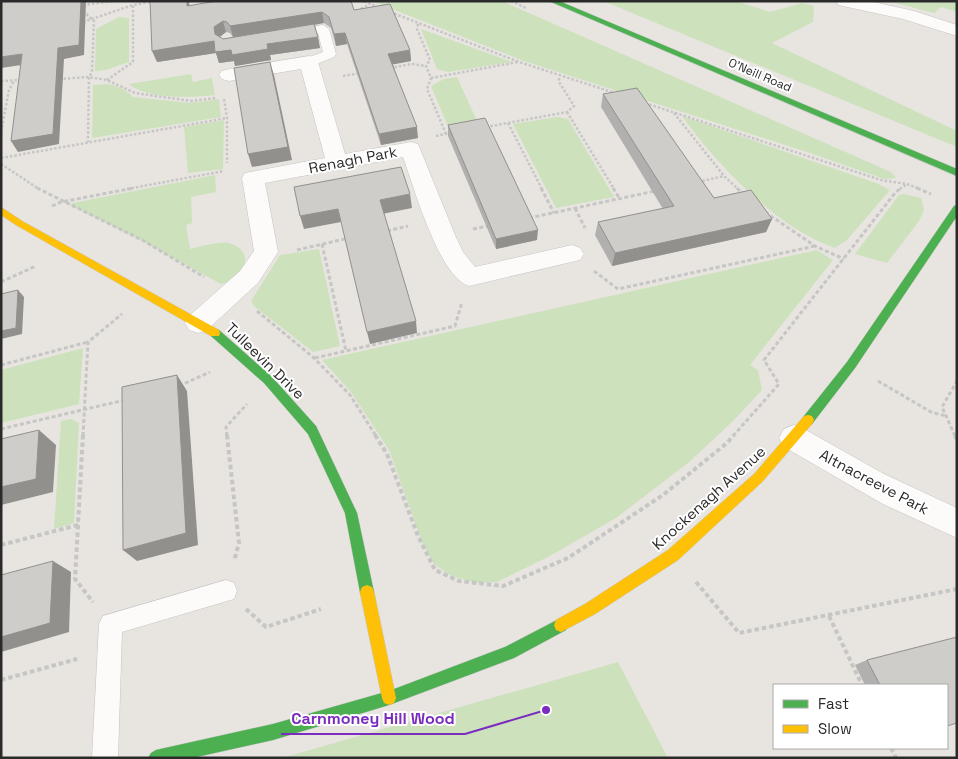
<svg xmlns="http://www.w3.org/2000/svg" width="958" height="759" viewBox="0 0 958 759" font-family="'Space Grotesk',sans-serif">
	<rect width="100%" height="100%" fill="#e8e5e1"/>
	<g fill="#cce1bc">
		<path d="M372,1H502L891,172L896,178L884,179L813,154L524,61Z"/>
		<path d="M603,1H736L770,12L802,3L814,6L813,22L772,43L957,131V147Z"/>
		<path d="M888,1H957V12L941,7L934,13Z"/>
		<path d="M119,17L129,18V62L106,70L95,71L96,29Z"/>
		<path d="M421,29L512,62L448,72L437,69Z"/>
		<path d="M191,74L193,82L212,78L215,95C193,98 146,99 129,84Z"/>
		<path d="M457,77L478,123L449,129L431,86L444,79Z"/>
		<path d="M108,84C118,86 126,89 133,97L190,103L219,99L221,117L92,138L93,85Z"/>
		<path d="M682,116L876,183L890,190L847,240L835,248C778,229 716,164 682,116Z"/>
		<path d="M557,117L568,119L614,197L556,208L513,124Z"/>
		<path d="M224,120L223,169L188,173L184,127Z"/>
		<path d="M215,175L216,192L191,197L192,223L186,225L190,249C199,247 221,241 229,243C258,252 243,279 221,284L137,238L70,205L73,203Z"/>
		<path d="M904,194L921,198L924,210L919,221L887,263L855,254L899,195Z"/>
		<path d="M319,249L340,346L313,352L254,306L251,301L280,255Z"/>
		<path d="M817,250L833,260L750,365L758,370L762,390L733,421L688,463L616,518L548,557L497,582L475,583L450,575L434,564L422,542L389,450L351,392L322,360Z"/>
		<path d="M83,348L79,404L1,423V370Z"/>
		<path d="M71,419L79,423L74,523L54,529L61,421Z"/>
		<path d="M618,662L668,758H282Z"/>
	</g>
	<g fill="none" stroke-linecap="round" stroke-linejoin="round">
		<g stroke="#c4c4c3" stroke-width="1">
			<g id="lane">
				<path d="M323,25L329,29L336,54L334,57L314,65H304L303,62L304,59L323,52L318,33L291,38L285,34L291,30Z"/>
				<path d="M226,580L234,583L237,591L234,599L122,632L118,758H92L99,624L103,616Z"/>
			</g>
		</g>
		<g stroke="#c4c4c3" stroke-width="1">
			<g id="street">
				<path d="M836,1H869L914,11L957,25V36L903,19L838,5Z"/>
				<path d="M309,56L316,58L318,62L345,154L411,142L418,144L455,235L463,252L475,267L572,245L580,248L584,254L580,260L469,286C439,277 414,187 403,157L265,183L278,252L258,283L207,330L198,333L189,330L185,323L189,316L240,271L254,251L242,178L245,173L325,158L301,69L229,81L222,79L219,75L222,71L229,69Z"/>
				<path d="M794,425L804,429L884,474L957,508V538L883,504L784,447L779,438L784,429Z"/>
			</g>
		</g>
		<g stroke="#c4c4c3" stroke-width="1">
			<g id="fast">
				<path d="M549,1H559L957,169V176Z"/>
				<path d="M957,205V216L855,368L812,424L808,425L804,424L802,420L804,416L847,362L954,206Z"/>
				<path d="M215,329L219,330L272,377L316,426L357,513L374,592L372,597L367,599L362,597L360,592L345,513L308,434L264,383L211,336L210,333Z"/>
				<path d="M561,618L566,620L568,625L566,630L514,658L389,705L273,740L192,758H148L151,753L156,750L273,724L389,691L505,647Z"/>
			</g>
		</g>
		<g stroke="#c4c4c3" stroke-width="1">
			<g id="slow">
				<path d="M1,207L22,221L219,330L220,333L219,336H211L16,225L1,215Z"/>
				<path d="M808,415L812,416L814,420L812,424L762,482L678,560L595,614L561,632L556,630L554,625L556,620L585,604L668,550L754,474L804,416Z"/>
				<path d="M367,585L372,587L374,592L396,698L394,703L389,705L384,703L382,698L360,592L362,587Z"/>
			</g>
		</g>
		<g stroke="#c6c6c5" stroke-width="2.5" stroke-dasharray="2.5 2" stroke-linecap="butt">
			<path d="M364,1L380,8"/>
			<path d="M511,1L526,8"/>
			<path d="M83,5L113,1"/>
			<path d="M83,11L94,21L92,72L89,77L88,142"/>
			<path d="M357,11L370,4"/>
			<path d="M390,12L519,62L615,93"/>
			<path d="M83,22L133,5"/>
			<path d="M418,24L417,29L430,60L426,66L431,78L427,89L446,134"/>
			<path d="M390,68L412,64L426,66"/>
			<path d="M343,76L361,73"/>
			<path d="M431,78L518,62"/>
			<path d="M59,79L89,77L107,80L135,93L191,101L216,98"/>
			<path d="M107,80L133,62V5L154,1"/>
			<path d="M1,81L22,80"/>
			<path d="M224,99L227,118V163"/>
			<path d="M645,103L881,180L907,184L920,189"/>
			<path d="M567,112L614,189"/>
			<path d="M674,113L724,176L738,189"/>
			<path d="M508,123L542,189"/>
			<path d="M486,127L567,112L574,106L559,82V76"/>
			<path d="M1,132L9,90L14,81"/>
			<path d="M436,136L450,133"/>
			<path d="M1,158L227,118"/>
			<path d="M1,164L39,189"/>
			<path d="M698,182L724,176"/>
			<path d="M127,189L224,171"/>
			<path d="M900,189L907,184"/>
		</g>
		<g stroke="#c6c6c5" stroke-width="3" stroke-dasharray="4 2.5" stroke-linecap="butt">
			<path d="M37,188L144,241L204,277"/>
			<path d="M541,188L554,213"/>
			<path d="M613,188L620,199"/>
			<path d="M737,188L743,194"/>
			<path d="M917,188L931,194"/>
			<path d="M52,206L61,202L134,188"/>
			<path d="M575,208L585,228"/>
			<path d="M765,212L815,246L844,259"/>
			<path d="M529,218L655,191"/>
			<path d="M473,229L489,226"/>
			<path d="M387,231L408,226"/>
			<path d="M322,244L346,351"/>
			<path d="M297,250L349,238"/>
			<path d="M594,271L618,289L815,246"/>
			<path d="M1,282L36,266"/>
			<path d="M257,311L314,358L350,395L376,436"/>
			<path d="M315,358L455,326L462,302"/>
			<path d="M1,365L88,342"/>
			<path d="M878,381L931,412L946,416"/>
			<path d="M179,386L210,372"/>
			<path d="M1,429L125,400"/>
			<path d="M83,436L88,342L122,314"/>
			<path d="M227,436L226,427L247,404"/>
			<path d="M733,436L779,384L764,360L895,193L901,188"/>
			<path d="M955,436L942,407L957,381"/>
		</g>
		<g stroke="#c6c6c5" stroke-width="4" stroke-dasharray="4.5 3" stroke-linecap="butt">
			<path d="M83,435L75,579L93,602"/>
			<path d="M227,435L239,543L234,561"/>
			<path d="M375,435L387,454L418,536L435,570L459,581L503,586L568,558L663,495L727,443L734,435"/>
			<path d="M955,435L957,440"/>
			<path d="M1,545L78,525"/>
			<path d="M696,582L739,633L957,589"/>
			<path d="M246,609L266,627L321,609"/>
			<path d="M829,616L862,685"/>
			<path d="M1,680L77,659"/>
			<path d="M891,748L896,758"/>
		</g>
		<use href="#lane" fill="#fcfbfa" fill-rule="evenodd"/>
		<use href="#street" fill="#fcfbfa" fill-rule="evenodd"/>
		<use href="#fast" fill="#4caf50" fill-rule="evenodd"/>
		<use href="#slow" fill="#ffc107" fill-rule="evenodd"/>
	</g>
	<g fill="#b2b0ae" fill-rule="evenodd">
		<path d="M190,5L354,10L410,50L411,61L393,64L418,138L381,145L347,44L336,46L331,28L324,23L315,25L320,48L270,55L271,60L235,66L234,61L219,63L216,53L157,62ZM226,32L230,33L233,37L223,39L220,37Z"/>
		<path d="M603,94L714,198L772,219L766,232L612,266L595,235L598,222L663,209L601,107Z"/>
		<path d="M448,125L537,240L496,249L448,136Z"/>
		<path d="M867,660L947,685H865L855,665Z"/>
	</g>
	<g fill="#91908d">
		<path d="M81,1H86L84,55L64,59L59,144L18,152L11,141Z"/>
		<path d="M187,1H189L191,17L187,6Z"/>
		<path d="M322,12L324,23L233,37L230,26Z"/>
		<path d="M223,21L226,32L218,38L215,34L214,27Z"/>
		<path d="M345,33L347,44L336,46L334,34Z"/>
		<path d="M318,37L320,48L270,55L271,60L235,66L234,61L219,63L216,53L157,62L152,51L214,41L267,44Z"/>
		<path d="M410,50L411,61L390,65L388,54Z"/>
		<path d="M22,54L28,64L1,68V57Z"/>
		<path d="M270,62L274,75L292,160L252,167L248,154Z"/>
		<path d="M417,127L418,138L381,145L379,134Z"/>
		<path d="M410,194L412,208L382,214L380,200Z"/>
		<path d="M338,209L341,222L304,229L300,216Z"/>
		<path d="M772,219L766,232L612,266L615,253Z"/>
		<path d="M538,230L537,240L496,249V239Z"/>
		<path d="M18,290L24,297L22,334L1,339V331Z"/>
		<path d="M416,321L417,333L370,344L367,332Z"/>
		<path d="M177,375L187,391L198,545L137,561L123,550Z"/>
		<path d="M39,430L56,445L53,492L1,505V487Z"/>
		<path d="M53,561L71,572L69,632L1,652V637Z"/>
	</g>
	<g fill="#cfcdca" stroke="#91908d">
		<path d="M1,1H81L79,45L58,48L53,134L11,141L22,54L1,57Z"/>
		<path d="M150,1H187V6L217,1H351L354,10L390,4L410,50L388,54L417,127L379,134L345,33L334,34L329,17L322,12L230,26L227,22L223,21L214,27L215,34L223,39L314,24L318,37L267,44L268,49L232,55L231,50L215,52L214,41L152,51Z"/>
		<path d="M270,62L288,147L248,154L234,68Z"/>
		<path d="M637,88L714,198L751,190L772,219L615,253L598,222L674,206L603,94Z"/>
		<path d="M485,118L538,230L496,239L448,125Z"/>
		<path d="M401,167L410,194L380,200L416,321L367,332L338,209L300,216L294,187Z"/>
		<path d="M18,290L16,328L1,331V294Z"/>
		<path d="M177,375L186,533L123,550L122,387Z"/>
		<path d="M39,430L36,479L1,487V439Z"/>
		<path d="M53,561L50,623L1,637V575Z"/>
		<path d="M957,637V723L947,726V685H880L867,660Z"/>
	</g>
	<g text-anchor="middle" stroke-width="4" stroke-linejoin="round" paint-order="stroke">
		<g font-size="12" fill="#2a2a2a" stroke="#fff">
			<text transform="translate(760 75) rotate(23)" y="4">O'Neill Road</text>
		</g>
		<g font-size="15" fill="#2a2a2a" stroke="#fff">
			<text transform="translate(353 160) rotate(-11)" y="5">Renagh Park</text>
			<text transform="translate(265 361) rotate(44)" y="5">Tulleevin Drive</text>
			<text transform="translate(874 482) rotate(28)" y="5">Altnacreeve Park</text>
			<text transform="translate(709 498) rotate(-42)" y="5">Knockenagh Avenue</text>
		</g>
	</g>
	<path fill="none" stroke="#7b2cbf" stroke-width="2" d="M546 710L465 734H281"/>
	<circle fill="#7b2cbf" stroke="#fff" stroke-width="2" cx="546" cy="710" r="5"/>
	<g font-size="16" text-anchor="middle" font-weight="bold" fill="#7b2cbf" stroke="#fff" stroke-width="4" stroke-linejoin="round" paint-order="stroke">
		<text x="373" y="724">Carnmoney Hill Wood</text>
	</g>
	<rect width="958" height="759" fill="none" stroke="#2a2a2a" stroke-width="5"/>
	<rect x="773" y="684" width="175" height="65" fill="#ffffff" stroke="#aaaaaa"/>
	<rect x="783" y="700" width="25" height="8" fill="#4caf50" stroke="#aaaaaa"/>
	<text x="818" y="709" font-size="15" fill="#2a2a2a">Fast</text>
	<rect x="783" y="725" width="25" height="8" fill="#ffc107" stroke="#aaaaaa"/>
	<text x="818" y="734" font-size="15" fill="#2a2a2a">Slow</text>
</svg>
